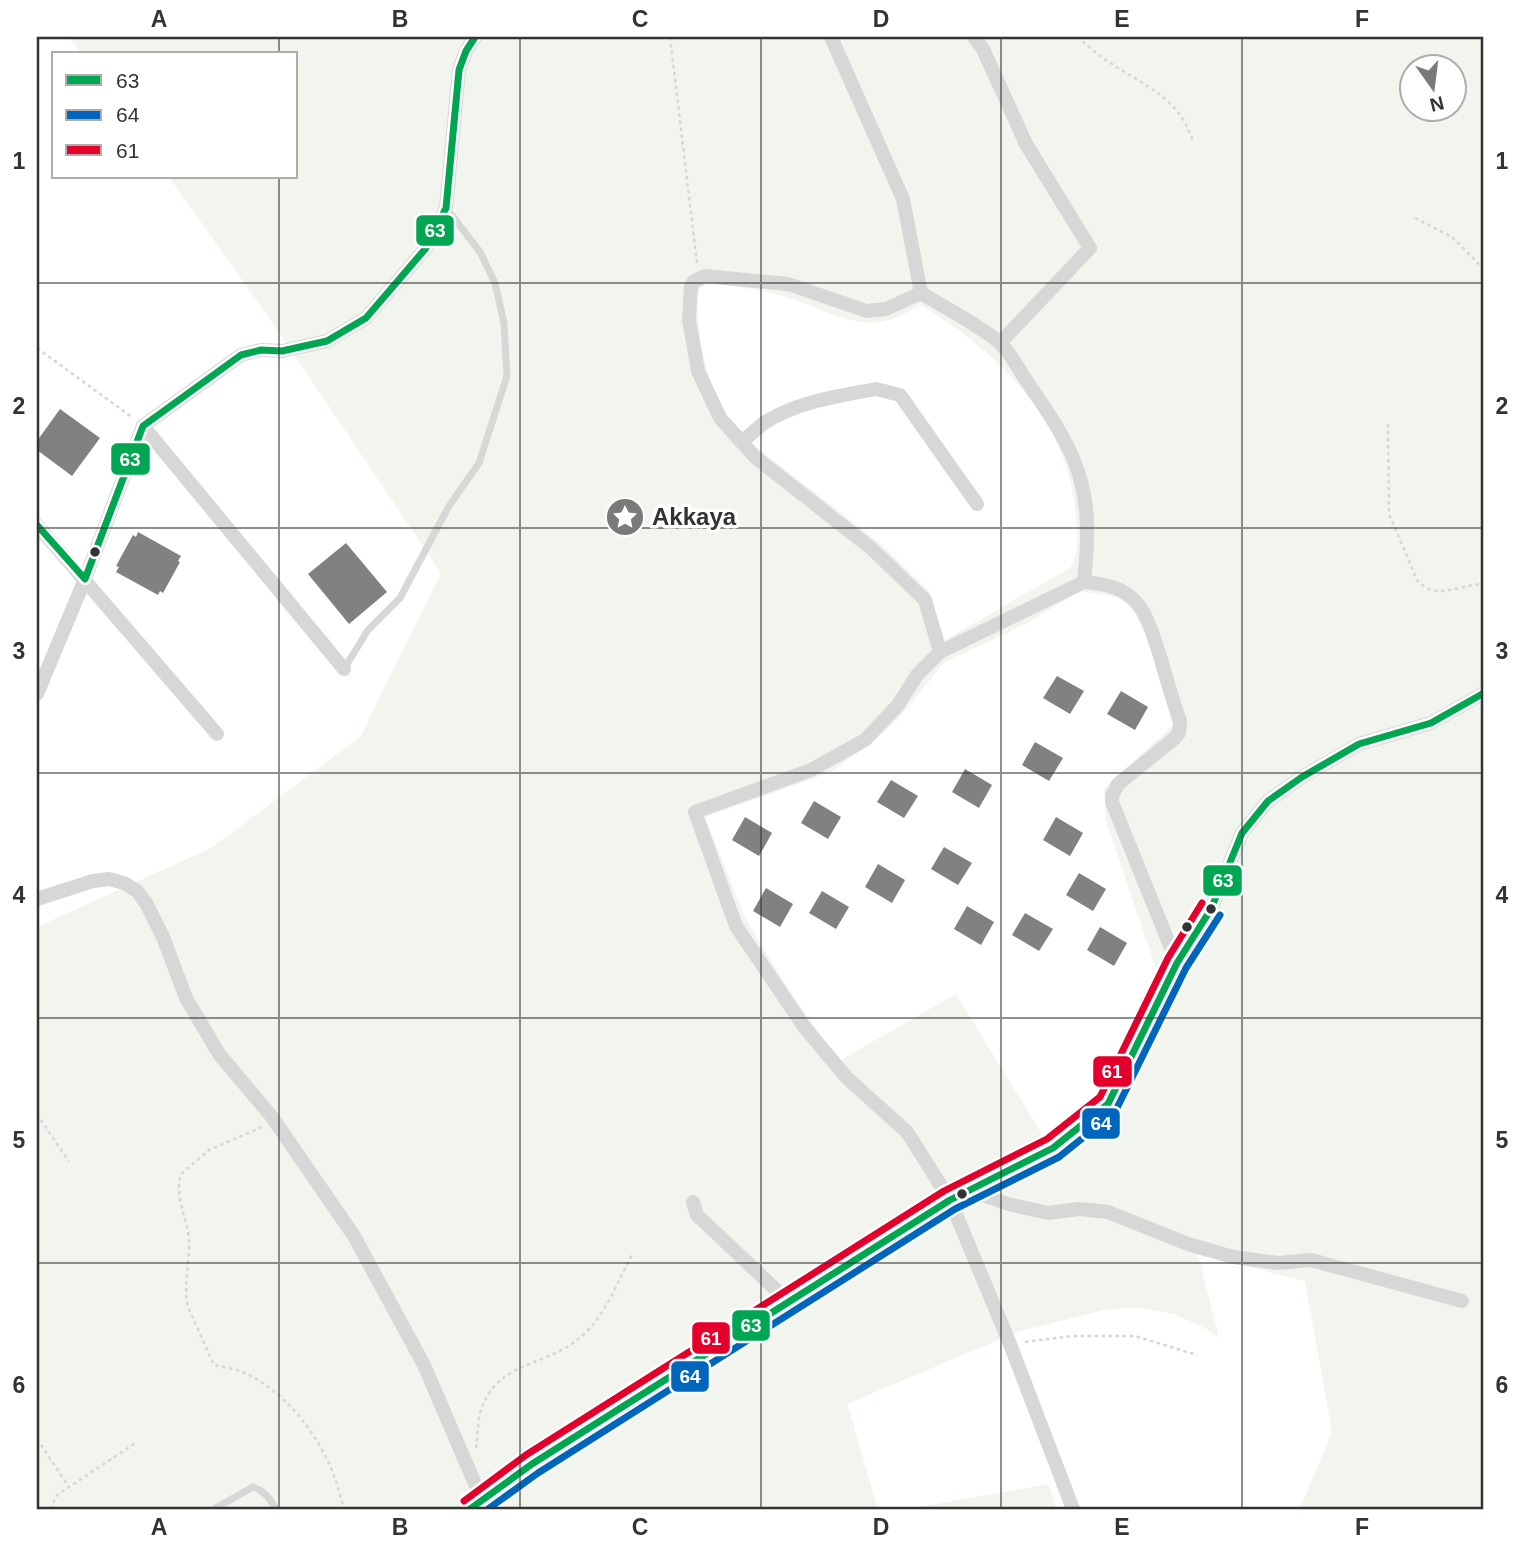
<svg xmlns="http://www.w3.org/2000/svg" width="1521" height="1546" viewBox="0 0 1521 1546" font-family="Arial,sans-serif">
	<rect width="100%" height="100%" fill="#fff"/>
	<g fill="#f1f5ed" fill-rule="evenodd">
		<path d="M69,37H1484V1509H1300L1332,1432L1305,1281L1198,1254L1219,1338L1205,1328L1174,1314L1141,1308L1108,1309L1017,1332L847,1404L878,1509H37V927L211,848L361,736L441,573L279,332L169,177H296V54H82ZM1412,66H1454V108H1412ZM707,283C732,286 758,289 783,296C836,311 867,343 920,304C998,353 1069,419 1076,516C1077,532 1080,555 1070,568L945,640L928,590L881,544L752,444L730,421L710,381L701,346L696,298L700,289ZM1087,592L1117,597L1134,609L1146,623L1173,725L1104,789L1106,821L1158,974C1137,1030 1103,1114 1046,1141L956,994L839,1061L797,1002L746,920L705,817L831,772L876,739L896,721L945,662L1024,625L1077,593Z"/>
		<path d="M1049,1484L1056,1509H908Z"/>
	</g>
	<g fill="#818181">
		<path d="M60,409L100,438L72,476L37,450V441Z"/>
		<path d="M138,532L181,556L178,561L180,562L163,593L160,591L158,595L116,572L119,567L116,566L133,535L136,537Z"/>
		<path d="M346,543L387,592L349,624L308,574Z"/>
		<path d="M1057,676L1084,691L1070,714L1043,698Z"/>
		<path d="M1121,691L1148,707L1135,730L1107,714Z"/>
		<path d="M1035,742L1063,758L1049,781L1022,765Z"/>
		<path d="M965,769L992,785L979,808L952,792Z"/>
		<path d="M891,780L918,796L904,818L877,802Z"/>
		<path d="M814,801L841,817L828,839L801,823Z"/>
		<path d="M745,817L772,833L759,856L732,840Z"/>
		<path d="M1056,817L1083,833L1070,856L1043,840Z"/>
		<path d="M944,847L972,863L958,885L931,869Z"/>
		<path d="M878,864L905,880L892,903L865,887Z"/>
		<path d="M1079,873L1106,889L1093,911L1066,895Z"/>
		<path d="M766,888L793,904L780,927L753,911Z"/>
		<path d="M822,891L849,907L836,929L809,913Z"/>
		<path d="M967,906L994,922L981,945L954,929Z"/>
		<path d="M1025,913L1053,929L1039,951L1012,935Z"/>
		<path d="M1100,927L1127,943L1114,966L1087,950Z"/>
	</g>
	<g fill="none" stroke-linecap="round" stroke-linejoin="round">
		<g stroke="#d6d6d6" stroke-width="2.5" stroke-dasharray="3.5 3.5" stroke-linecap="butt">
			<path d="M670,37L697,263"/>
			<path d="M1077,37C1089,46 1099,57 1112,64C1148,88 1178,97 1193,141"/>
			<path d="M1415,218L1452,237L1484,269"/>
			<path d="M37,348L133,418"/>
			<path d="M1388,424L1389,514L1417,580C1435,602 1460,584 1484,584"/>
			<path d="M37,1114L69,1162"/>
			<path d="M262,1127L209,1150L181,1174C174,1197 187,1216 189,1240C190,1262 183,1285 188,1307L214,1365C222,1367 232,1368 240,1371C281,1387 314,1429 331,1468C337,1481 340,1496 344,1509"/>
			<path d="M1025,1342L1072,1336H1135L1197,1355"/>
			<path d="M37,1439L69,1487"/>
			<path d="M476,1448C478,1436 477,1422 481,1410C497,1360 548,1367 582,1336C606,1315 618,1280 633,1253"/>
			<path d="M50,1509L57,1495L137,1442"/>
		</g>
		<g stroke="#d7d7d7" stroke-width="7">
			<path d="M344,669L368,630L400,598L449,506L479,463L507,376L504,323L495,283L480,252L447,209"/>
			<path d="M214,1509L253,1487C265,1491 270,1499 276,1509"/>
		</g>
		<g stroke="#d7d7d7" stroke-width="14">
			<path d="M831,37L903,199L921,293C944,307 979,325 999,342C1011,353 1020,372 1030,386C1081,459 1094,491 1084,582"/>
			<path d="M974,37L983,49L1026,144L1090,248L1000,343"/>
			<path d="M921,293L886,309L867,311L788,284L705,276L694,281L691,286L689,320L698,371L720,418L755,457L871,548L925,600L940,652"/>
			<path d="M143,426L344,669"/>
			<path d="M742,442C750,435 758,427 767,421C800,401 840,396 876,389L900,395L977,504"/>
			<path d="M37,525L217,734"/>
			<path d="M37,694L85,579L143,426L241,355L261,350L282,351L327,341L366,318L426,248L446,208L459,70L466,51L475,37"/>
			<path d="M37,899L93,881L109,879L124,883L137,891L146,903L163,937L186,998L219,1054L272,1117L354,1236L424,1365L482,1500"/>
			<path d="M970,1190L1008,1204L1048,1213L1079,1209L1108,1212L1188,1244L1233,1257L1278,1263L1311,1260L1462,1301"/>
			<path d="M693,1202L697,1215L790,1303"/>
			<path d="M470,1509L532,1464L950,1200L1053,1148L1108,1104L1177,963L1211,909L1242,833L1268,801L1302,777L1359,744L1431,723L1484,693"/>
			<path d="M1073,1509L1010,1344L950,1200L907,1132L847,1078L805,1028L736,926L695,812L811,770L865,740L898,705L917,675L940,652L1084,582C1137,586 1144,607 1159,653C1166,676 1172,699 1180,721L1179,733L1175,738L1118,784L1112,796V802L1177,963"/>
		</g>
		<g stroke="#fff" stroke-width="12">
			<g id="bus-1">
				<path d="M37,525L85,579L143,426L241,355L261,350L282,351L327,341L366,318L426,248L446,208L459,70L466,51L475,37"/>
				<path d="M470,1509L532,1464L950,1200L1053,1148L1108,1104L1177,963L1211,909L1242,833L1268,801L1302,777L1359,744L1431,723L1484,693"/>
			</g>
		</g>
		<g stroke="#fff" stroke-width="12">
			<path id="bus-2" d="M488,1509L538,1473L955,1209L1059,1157L1115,1112L1186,968L1220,915"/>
		</g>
		<g stroke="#fff" stroke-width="12">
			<path id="bus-3" d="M464,1501L526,1455L944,1191L1047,1139L1100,1097L1168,958L1202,903"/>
		</g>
		<use href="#bus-1" stroke="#00a651" stroke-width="7"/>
		<use href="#bus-2" stroke="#0065bd" stroke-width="7"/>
		<use href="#bus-3" stroke="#e4002b" stroke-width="7"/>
	</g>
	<path fill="none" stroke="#333" stroke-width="2" stroke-opacity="0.55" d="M279,37V54M520,37V1509M761,37V1509M1001,37V1509M1242,37V1509M279,177V1509M37,283H1484M37,528H1484M37,773H1484M37,1018H1484M37,1263H1484"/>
	<defs>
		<g id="sight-disc" transform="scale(2.0125)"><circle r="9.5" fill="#7a7a7a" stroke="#fff"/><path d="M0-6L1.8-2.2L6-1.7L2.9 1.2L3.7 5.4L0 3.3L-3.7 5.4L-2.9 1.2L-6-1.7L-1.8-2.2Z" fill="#fff"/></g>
	</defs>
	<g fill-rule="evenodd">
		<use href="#sight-disc" x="625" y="517"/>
	</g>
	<g fill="#333" stroke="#fff" stroke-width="2.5">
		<circle cx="95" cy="552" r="6"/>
		<circle cx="1211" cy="909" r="6"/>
		<circle cx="1187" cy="927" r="6"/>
		<circle cx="962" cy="1194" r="6"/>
	</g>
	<g text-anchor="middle" stroke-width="7" stroke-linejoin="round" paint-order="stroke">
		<g font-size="24" font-weight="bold" fill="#333" stroke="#fff" text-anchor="start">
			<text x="652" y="525">Akkaya</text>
		</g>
	</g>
	<g stroke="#fff" stroke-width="2.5">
		<rect x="415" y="214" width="40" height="33" rx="7" fill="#00a651"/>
		<rect x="110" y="442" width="41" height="34" rx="7" fill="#00a651"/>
		<rect x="1202" y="864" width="41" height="33" rx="7" fill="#00a651"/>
		<rect x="1092" y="1055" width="41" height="33" rx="7" fill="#e4002b"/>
		<rect x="1081" y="1107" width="40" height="33" rx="7" fill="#0065bd"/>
		<rect x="731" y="1309" width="40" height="33" rx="7" fill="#00a651"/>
		<rect x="691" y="1321" width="40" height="34" rx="7" fill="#e4002b"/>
		<rect x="670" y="1360" width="40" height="33" rx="7" fill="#0065bd"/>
	</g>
	<g font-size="19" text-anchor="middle" font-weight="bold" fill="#fff">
		<text x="435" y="237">63</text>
		<text x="130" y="466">63</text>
		<text x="1223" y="887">63</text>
		<text x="1112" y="1078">61</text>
		<text x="1101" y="1130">64</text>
		<text x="751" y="1332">63</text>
		<text x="711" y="1345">61</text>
		<text x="690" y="1383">64</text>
	</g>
	<rect width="1521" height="1546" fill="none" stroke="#ffffff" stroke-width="77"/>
	<rect x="52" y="52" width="245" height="126" fill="#ffffff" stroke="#adadad" stroke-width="2"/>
	<rect x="66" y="75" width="35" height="10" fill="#00a651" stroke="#adadad" stroke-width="2"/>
	<text x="116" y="88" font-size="21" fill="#333333">63</text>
	<rect x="66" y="110" width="35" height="10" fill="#0065bd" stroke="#adadad" stroke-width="2"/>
	<text x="116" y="122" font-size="21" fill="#333333">64</text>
	<rect x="66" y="145" width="35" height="10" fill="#e4002b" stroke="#adadad" stroke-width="2"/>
	<text x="116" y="158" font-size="21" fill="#333333">61</text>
	<g transform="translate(1433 88) rotate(166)"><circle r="33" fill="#ffffff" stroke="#adadad" stroke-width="2"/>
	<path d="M0-5L12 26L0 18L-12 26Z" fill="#7a7a7a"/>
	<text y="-10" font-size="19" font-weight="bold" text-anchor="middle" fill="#333333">N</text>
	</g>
	<rect x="38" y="38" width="1444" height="1470" fill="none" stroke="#333" stroke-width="2.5"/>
	<g font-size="23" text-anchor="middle" font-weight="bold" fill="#333">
		<text x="159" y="27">A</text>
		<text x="400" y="27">B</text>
		<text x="640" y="27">C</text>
		<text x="881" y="27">D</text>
		<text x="1122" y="27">E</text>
		<text x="1362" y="27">F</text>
		<text x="19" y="169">1</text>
		<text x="1502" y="169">1</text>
		<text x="19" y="414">2</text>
		<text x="1502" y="414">2</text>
		<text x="19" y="659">3</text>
		<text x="1502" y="659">3</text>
		<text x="19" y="903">4</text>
		<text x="1502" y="903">4</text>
		<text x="19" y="1148">5</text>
		<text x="1502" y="1148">5</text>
		<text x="19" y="1393">6</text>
		<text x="1502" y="1393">6</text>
		<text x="159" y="1535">A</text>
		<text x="400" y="1535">B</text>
		<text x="640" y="1535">C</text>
		<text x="881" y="1535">D</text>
		<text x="1122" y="1535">E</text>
		<text x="1362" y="1535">F</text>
	</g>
</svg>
